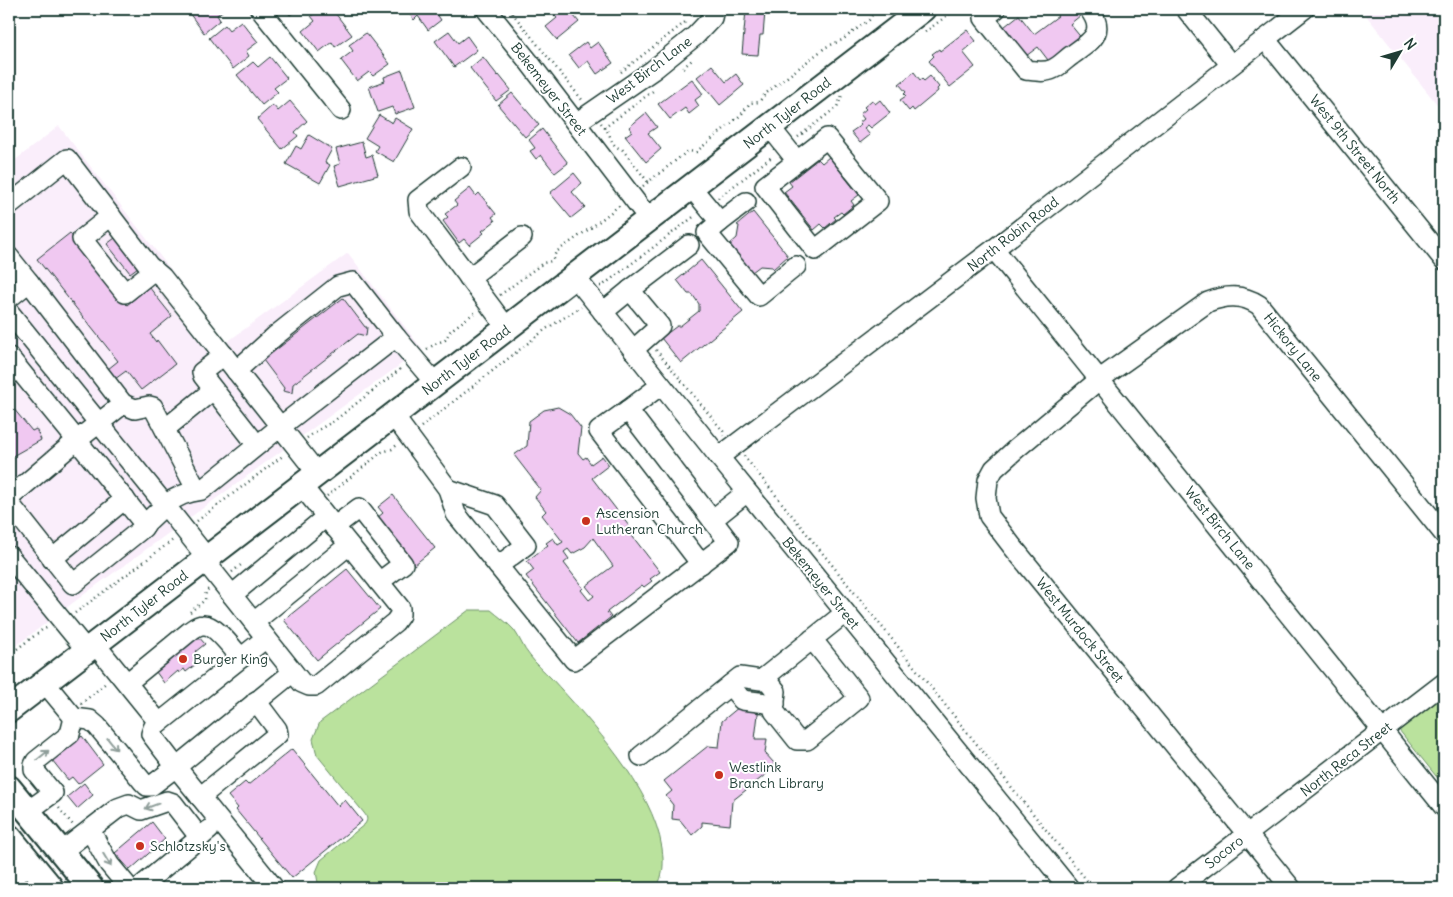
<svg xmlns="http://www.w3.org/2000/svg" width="1453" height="897" viewBox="0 0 1453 897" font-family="Delius,sans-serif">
	<rect width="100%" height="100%" fill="#fff"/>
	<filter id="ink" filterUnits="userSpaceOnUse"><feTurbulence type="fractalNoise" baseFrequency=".02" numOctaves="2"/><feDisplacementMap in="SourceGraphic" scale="10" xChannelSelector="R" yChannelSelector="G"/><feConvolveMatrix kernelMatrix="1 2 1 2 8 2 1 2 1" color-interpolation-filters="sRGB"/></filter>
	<g filter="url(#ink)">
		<g fill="#faeefb">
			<path d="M1361,9H1444V113Z"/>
			<path d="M59,126L227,342L348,253L422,349L86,593L9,651V165Z"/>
		</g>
		<g fill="#bae29d" stroke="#6c9068">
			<path d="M469,610H491C498,616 508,623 514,630C520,638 523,648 530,656C536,664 544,671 551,678C591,722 653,788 662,848C664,863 664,875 656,888H319L316,872L321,860L365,824C368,819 367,817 364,813L317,755L313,739L320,722Z"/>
			<path d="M1444,696V786L1399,730Z"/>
		</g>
		<g fill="#f0c8f1" stroke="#1f3d34" fill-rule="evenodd">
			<path d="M186,9H225L217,15L220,20L204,33Z"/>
			<path d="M285,9H299L290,15Z"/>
			<path d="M321,9H332L352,35L335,47L332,42L319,52L303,31L315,21L311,16Z"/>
			<path d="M406,9H435L434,10L441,20L428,30L418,16L414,20Z"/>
			<path d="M551,9H568L579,22L557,40L546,27L557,18L550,10Z"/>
			<path d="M1053,9H1084L1086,11L1070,24L1083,40L1051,64L1038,47L1022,59L1000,30L1019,15L1034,34L1058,16Z"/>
			<path d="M746,10L765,12L763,35H760L758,55L742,54Z"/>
			<path d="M241,21L258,42L246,51L249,56L233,69L209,38L225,25L229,30Z"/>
			<path d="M967,30L976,41L963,52L975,67L950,87L929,61L934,56L932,54L939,49L940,51Z"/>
			<path d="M449,31L458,43L467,36L477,50L454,67L435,41Z"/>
			<path d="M366,33L390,64L373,76L369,72L357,81L341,60L353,51L349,45Z"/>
			<path d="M586,42L590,48L598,42L613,63L597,74L588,61L579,68L569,55Z"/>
			<path d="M270,57L287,78L274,88L278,92L262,105L237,75L253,62L258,67Z"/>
			<path d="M483,57L498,76L499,75L511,90L496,101L470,68Z"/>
			<path d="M712,65L726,82L736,74L744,85L720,105L697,77Z"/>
			<path d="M402,70L415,107L395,114L392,107L378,112L369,87L385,81L384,77Z"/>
			<path d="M914,72L920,80L922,79L924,81L930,76L939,87L937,89L938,91L914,111L912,108L909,111L900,100L906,96L904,94L906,92L899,84Z"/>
			<path d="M692,79L703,94L695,100L699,106L689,114L685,108L670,119L658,104Z"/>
			<path d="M512,93L539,125L525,137L498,105Z"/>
			<path d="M872,100L875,104L880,100L890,113L871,128L868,125L864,128L870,135L860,143L851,132L861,125L859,123L864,119L860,114L866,109L864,107Z"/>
			<path d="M290,101L307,121L295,132L298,136L282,149L257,119L273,105L278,111Z"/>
			<path d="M646,113L657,127L648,133L661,149L646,162L625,136L632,131L629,127Z"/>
			<path d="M379,115L392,123L395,118L413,129L394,162L375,151L378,146L365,138Z"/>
			<path d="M542,129L568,163L555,173L541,155L536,159L530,151L535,148L529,140Z"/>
			<path d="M309,135L332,149L325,162L330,165L320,183L286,164L296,146L301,149Z"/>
			<path d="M362,142L366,157L372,155L378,175L340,186L334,166L340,164L336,149Z"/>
			<path d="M829,157L859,195L851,201L854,205L843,214L841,212L834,217L836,219L825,228L821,224L814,230L784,192L792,186L789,182L818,159L822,163Z"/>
			<path d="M574,173L582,183L572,192L585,207L571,218L550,193Z"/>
			<path d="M470,188L476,196L479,193L496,214L492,217L495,221L482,231L484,233L469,245L464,239L459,243L443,221L448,217L445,214L457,205L454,201Z"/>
			<path d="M753,212L788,256L773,269L772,267L760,266L752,272L729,245L737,238L739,226L737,225Z"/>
			<path d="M70,233L127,305L149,287L172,316L150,334L156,342L157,340L175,364L141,390L126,371L115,379L108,369L118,361L37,259Z"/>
			<path d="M115,238L138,267L130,273L107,244Z"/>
			<path d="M701,260L743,312L681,363L661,338L677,326H680L699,311V304L692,294H688L677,280Z"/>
			<path d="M343,298L365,327H367L366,336L358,334L293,384L292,393L283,391L284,388L263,360Z"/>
			<path d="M558,407L570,414L581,428L578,453L583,459L586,457L591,464L602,456L609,465L592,478L629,526L626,528L660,572L650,579L652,581L644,587L642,585L607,612L611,617L578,643L526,576L534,570L527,561L548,545L546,543L553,538L558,545L563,542L542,515L546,511L535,497L541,490L514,455L527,446L529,421L544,410ZM593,538L613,566L586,586L594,596L589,600L581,590L583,588L564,563L569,559L564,552L568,549L572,554L585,547Z"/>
			<path d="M13,408L32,431L36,429L41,440L9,458V412Z"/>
			<path d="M393,495L435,548L414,565L377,518L383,513L378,507Z"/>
			<path d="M347,569L380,609L317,660L284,620Z"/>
			<path d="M198,636L205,644L195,652L199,657L194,661L196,664L186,672L184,669L179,673L178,671L164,683L156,672L169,662L167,660Z"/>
			<path d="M759,706L755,739H767L765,753L774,763V768L732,801L730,825L702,822V826L692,835L680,820L672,819L673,805L666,796L672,791L664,781L708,746L719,747L722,721L739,707Z"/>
			<path d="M82,736L103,764L78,784L72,777L68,780L52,760Z"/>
			<path d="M292,749L338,806L345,800L362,821L292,878L236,810L238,808L228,796L245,782L248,785Z"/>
			<path d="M84,783L93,795L77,809L67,797Z"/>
			<path d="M152,822L165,839L130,870L115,853Z"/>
		</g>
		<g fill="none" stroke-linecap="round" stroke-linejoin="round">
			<g stroke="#1f3d34" stroke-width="22">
				<g id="minor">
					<path d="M260,9L341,110"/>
					<path d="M486,9L529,62L649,219"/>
					<path d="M996,9L984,18L1026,70C1035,71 1045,73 1053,69C1060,66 1066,59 1072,55C1091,41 1107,33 1089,9"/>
					<path d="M1186,9L1231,65"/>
					<path d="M1265,39L1444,260"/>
					<path d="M576,123L653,70L695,36L712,18L714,9"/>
					<path d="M770,127L797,161"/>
					<path d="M827,138L878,201L815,250L765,186Z"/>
					<path d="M461,167L418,200L419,211L507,328"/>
					<path d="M691,187L720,222L707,233L759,296L796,266"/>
					<path d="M9,205L67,159L149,266L162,277L317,473"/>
					<path d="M111,216L82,239L125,293L154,270"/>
					<path d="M720,222L746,202"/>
					<path d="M994,249L1444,807"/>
					<path d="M9,257L29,282L9,298"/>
					<path d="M575,277L719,457L1069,888"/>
					<path d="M469,278L522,237"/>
					<path d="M9,312L165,505L146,523L143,528L73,584L9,503"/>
					<path d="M603,312L630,290"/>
					<path d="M633,350L660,326L630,290L689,245"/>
					<path d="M224,355L202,372L203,376L257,445"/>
					<path d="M9,357C54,413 100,468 145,525"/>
					<path d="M236,371L275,336L338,286L353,282L396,337"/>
					<path d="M123,404L135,409L149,406L153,407L194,485L195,491"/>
					<path d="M628,410L599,431L701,564"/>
					<path d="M393,415L448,489L456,514L574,660L729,542L628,410L661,385"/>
					<path d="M165,429L213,390"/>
					<path d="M719,457L994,249L1304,9"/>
					<path d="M448,489L495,505L526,545L498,566"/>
					<path d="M9,498L76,441L123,404L29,282"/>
					<path d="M712,520L747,492"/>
					<path d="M334,527L359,508L403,564L379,582"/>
					<path d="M9,556L87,651"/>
					<path d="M207,558L165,505C177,496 187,492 202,490L280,427L396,337L435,383"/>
					<path d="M52,559L125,499"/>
					<path d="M204,560L302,683L309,686H316L395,622L400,615V608L301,485"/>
					<path d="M232,595L326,517"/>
					<path d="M254,622L349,545"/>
					<path d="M266,638L153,728L151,734L176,767L293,672"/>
					<path d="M812,639L859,698L807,740H797L774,711L776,691L765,677L845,613"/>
					<path d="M95,644L159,723"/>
					<path d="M45,683L74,718L90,720L97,726L143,782L147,786H151L176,767L274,888"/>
					<path d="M127,683L189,632C193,629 197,625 203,625C215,624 233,649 241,658"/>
					<path d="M730,685L742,700L775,704"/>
					<path d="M641,756L740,677L761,680L765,677"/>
					<path d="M200,797L278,734L277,729L256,701"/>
					<path d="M28,811L53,793L34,770V765L36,761L70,734L74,718"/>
					<path d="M90,830L109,864L129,888"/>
					<path d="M61,852L118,808L129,804L141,810L167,801L173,803L200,838"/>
					<path d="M9,882L30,863"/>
					<path d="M139,888L209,830"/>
					<path d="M1177,888L1444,683"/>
					<path d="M1291,888L1012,546L989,516L986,498L988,480L994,469L1016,449L1100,379L1208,302C1226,295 1242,294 1259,305L1444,534"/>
				</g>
			</g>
			<g stroke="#1f3d34" stroke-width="28">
				<g id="major">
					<path d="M9,710L923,9"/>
					<path d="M9,788L91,888"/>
					<path d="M9,837L51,888"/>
				</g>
			</g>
			<g stroke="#1f3d34" stroke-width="2.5" stroke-dasharray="1 4" stroke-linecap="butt">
				<path d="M509,9L583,101"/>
				<path d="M691,16L696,9"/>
				<path d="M925,32L956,9"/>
				<path d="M683,68L692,60"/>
				<path d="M621,72L688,20"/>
				<path d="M601,123C603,126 607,130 609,134C612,141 613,147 622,149L648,182"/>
				<path d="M604,128L653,91"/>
				<path d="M798,137L837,107L843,93"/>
				<path d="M643,186L688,151L696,152L741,115L750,103L759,102L765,94L826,47L842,40L869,20L876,9"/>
				<path d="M718,198L773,156"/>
				<path d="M600,286H602L696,215"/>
				<path d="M500,295L543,263L552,261L556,252L592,227L620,205"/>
				<path d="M427,349L437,343L445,340L451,330L477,311"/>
				<path d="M656,350L723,431L724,436"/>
				<path d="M421,427L546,329L581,307"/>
				<path d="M307,438L318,430L334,421L403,367"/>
				<path d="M744,456L1093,888"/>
				<path d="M327,496L382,452L392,449L397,445"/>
				<path d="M197,521L284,455"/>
				<path d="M232,572L241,565"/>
				<path d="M190,612L205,600L206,591L209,589"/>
				<path d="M75,613L173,540"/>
				<path d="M9,655L42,630L49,627"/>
				<path d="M81,704L107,682"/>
				<path d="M59,808L73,825"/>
			</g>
			<use href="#minor" stroke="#fff" stroke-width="19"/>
			<use href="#major" stroke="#fff" stroke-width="24"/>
		</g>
		<defs><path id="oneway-shaft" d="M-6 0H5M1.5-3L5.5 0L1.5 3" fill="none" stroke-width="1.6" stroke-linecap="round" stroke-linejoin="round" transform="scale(1.25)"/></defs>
		<g stroke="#8f9e9a">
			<use href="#oneway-shaft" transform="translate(112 744) rotate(51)"/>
			<use href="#oneway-shaft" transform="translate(43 755) rotate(-39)"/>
			<use href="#oneway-shaft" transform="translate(152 806) rotate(159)"/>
			<use href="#oneway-shaft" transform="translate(107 860) rotate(59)"/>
		</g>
	</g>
	<g fill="#c8321e" stroke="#fff" stroke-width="2">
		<circle cx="586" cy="521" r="5"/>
		<circle cx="183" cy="659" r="5"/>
		<circle cx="719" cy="775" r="5"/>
		<circle cx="140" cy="846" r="5"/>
	</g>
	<g text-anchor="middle" stroke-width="4" stroke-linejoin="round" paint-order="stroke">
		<g font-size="14" fill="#1f3d34" stroke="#fff">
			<text transform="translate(649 70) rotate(-37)" y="5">West Birch Lane</text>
			<text transform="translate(549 89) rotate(52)" y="5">Bekemeyer Street</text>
			<text transform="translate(787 113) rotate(-38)" y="5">North Tyler Road</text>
			<text transform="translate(1355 149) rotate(51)" y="5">West 9th Street North</text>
			<text transform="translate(1013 234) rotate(-38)" y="5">North Robin Road</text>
			<text transform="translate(1293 347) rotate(51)" y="5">Hickory Lane</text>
			<text transform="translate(466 360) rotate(-37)" y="5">North Tyler Road</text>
			<text transform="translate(1220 528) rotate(51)" y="5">West Birch Lane</text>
			<text transform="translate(821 583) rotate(51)" y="5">Bekemeyer Street</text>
			<text transform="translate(144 606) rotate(-38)" y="5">North Tyler Road</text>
			<text transform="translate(1080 630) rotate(51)" y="5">West Murdock Street</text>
			<text transform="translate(1346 759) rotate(-38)" y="5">North Reca Street</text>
			<text transform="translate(1224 852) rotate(-38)" y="5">Socoro</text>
		</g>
		<g font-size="14" fill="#1f3d34" stroke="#fff" text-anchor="start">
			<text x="596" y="518">Ascension<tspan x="596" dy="16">Lutheran Church</tspan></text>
			<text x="193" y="664">Burger King</text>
			<text x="729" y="772">Westlink<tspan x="729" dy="16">Branch Library</tspan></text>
			<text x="150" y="851">Schlotzsky's</text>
		</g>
	</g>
	<rect width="1453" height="897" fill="none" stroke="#fff" stroke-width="30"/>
	<rect x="15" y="15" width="1423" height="867" fill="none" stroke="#1f3d34" stroke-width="2" filter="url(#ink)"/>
	<g transform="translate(1400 52) rotate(52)" stroke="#ffffff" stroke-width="4" paint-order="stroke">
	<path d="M0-4L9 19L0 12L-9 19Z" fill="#1f3d34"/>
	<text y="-8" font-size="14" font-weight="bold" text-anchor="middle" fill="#1f3d34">N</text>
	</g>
</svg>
